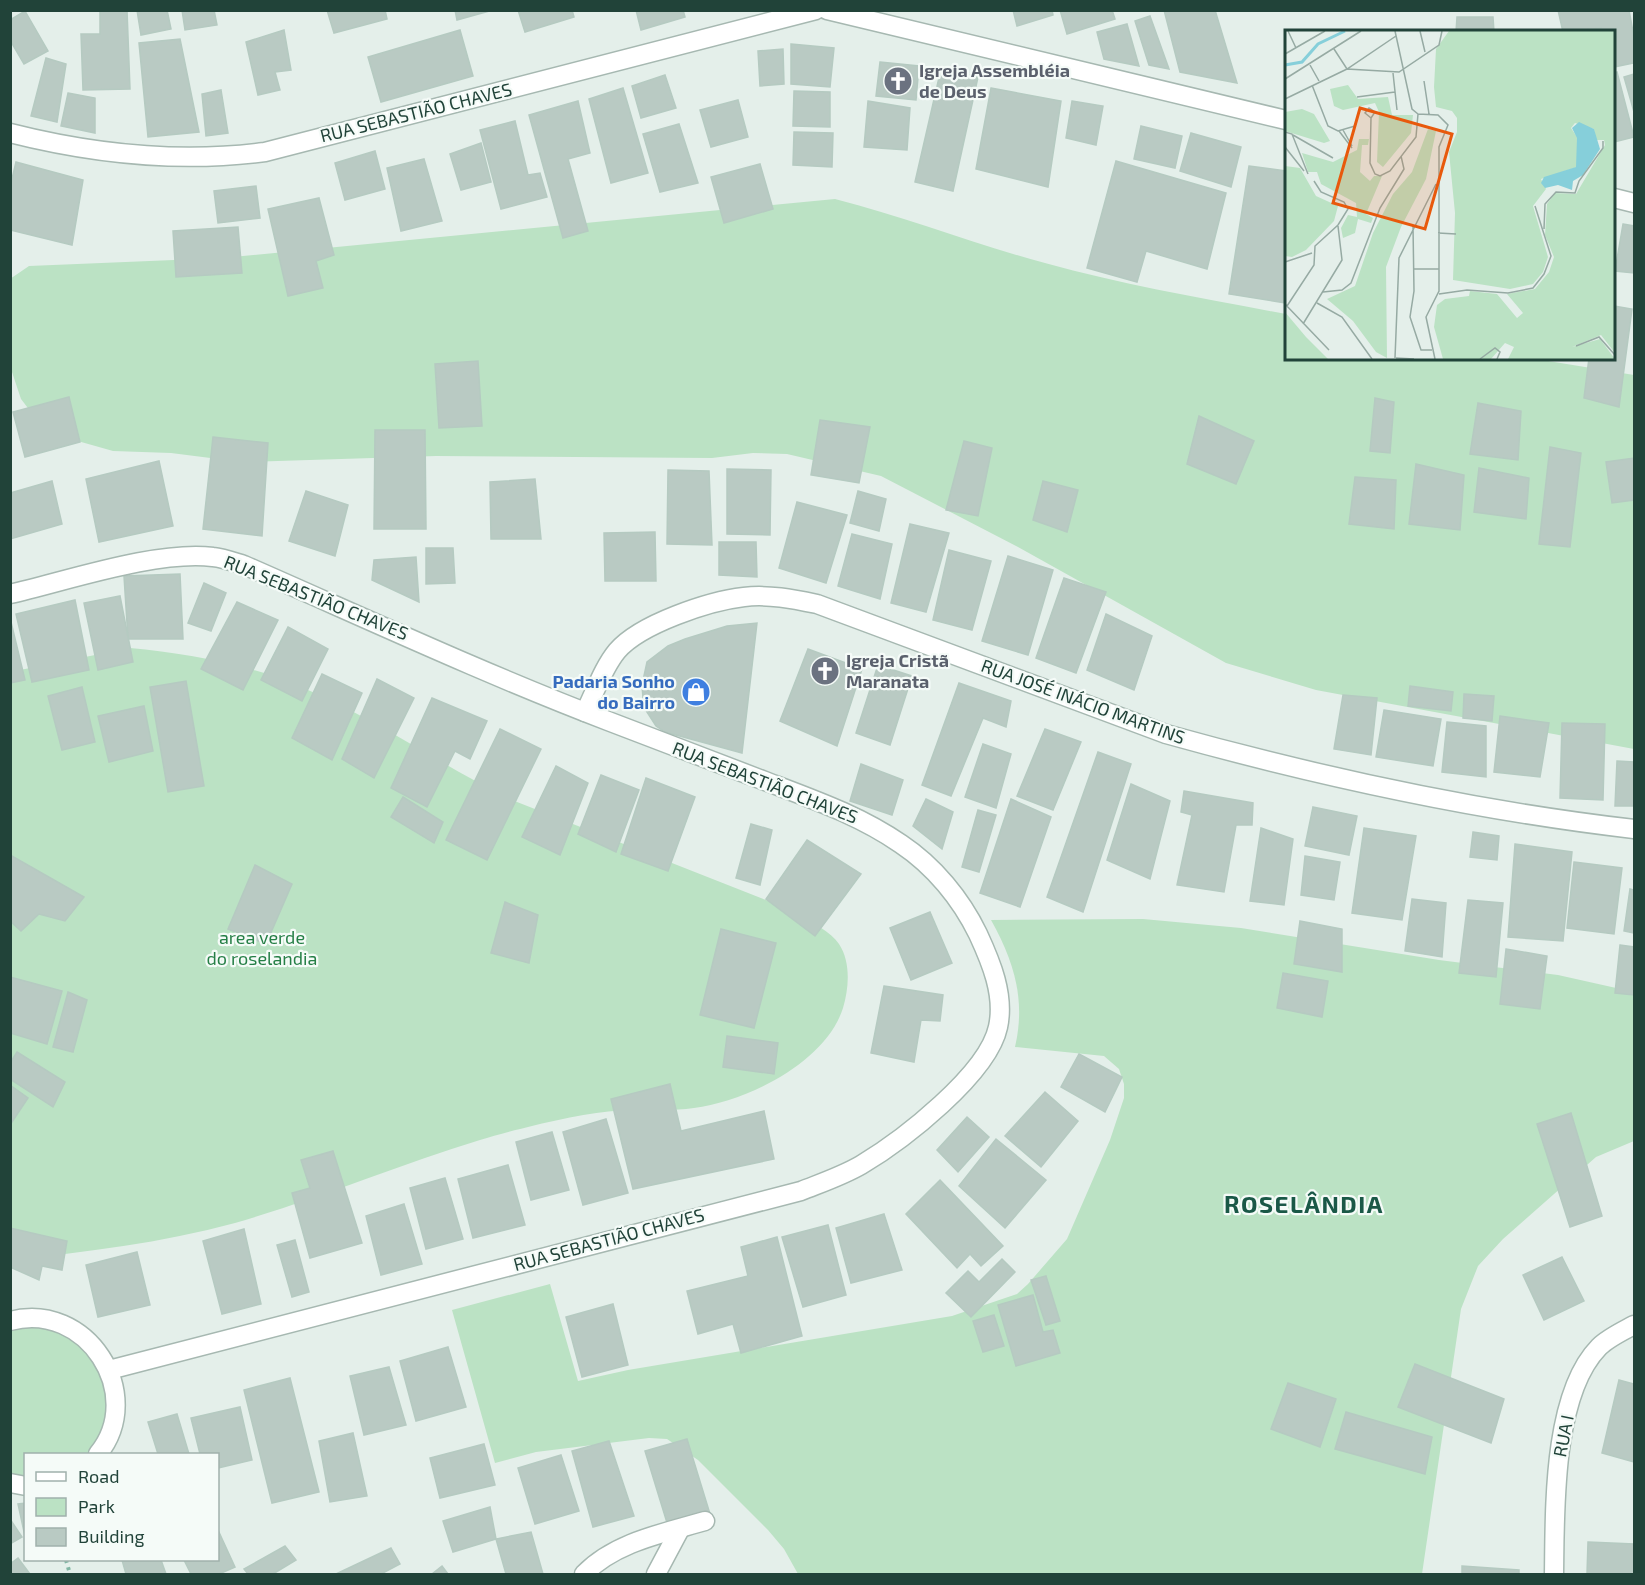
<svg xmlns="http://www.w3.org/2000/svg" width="1645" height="1585" viewBox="0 0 1645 1585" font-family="'Exo 2',sans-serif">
	<rect width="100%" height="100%" fill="#e4efea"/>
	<g fill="#bbe2c4">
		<path d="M835,199C906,217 974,244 1045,263C1124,285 1206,299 1286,314V358L1536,359L1634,375V749L1316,690L1226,663L1018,547L881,476L787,454L753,453L712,458L436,456L242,462L171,453L113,451L60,436L34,416L21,399L11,369L10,279L29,266L222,258Z"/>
		<path d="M130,648C184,653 243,663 294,684C371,715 438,764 512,800L799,913C811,922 831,932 839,944C851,962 849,988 843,1008C826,1062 748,1101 694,1108C668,1112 641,1108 614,1111C576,1114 517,1129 480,1140C398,1165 318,1199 235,1223C162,1243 85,1252 11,1260L10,672Z"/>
		<path d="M1143,919L1241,928L1439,960L1558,975L1634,992V1141L1596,1157L1503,1239L1478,1266L1461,1309L1422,1574H798L784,1549L768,1530L698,1460L667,1439L649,1438L536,1452L495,1463L452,1310L550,1284L578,1381L628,1370L952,1316L1017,1294L1028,1284L1067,1239L1110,1140L1124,1098V1084L1119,1069L1104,1056L1015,1047C1026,1000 1014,961 991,920Z"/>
		<path d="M25,1327L54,1329L91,1353L109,1393L107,1423L89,1454H26L25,1478L11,1474L10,1330Z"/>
	</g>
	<g fill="#b9cac3" stroke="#b5cac1" stroke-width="1.5">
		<path d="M100,10H127L130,89L83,90L81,34H100Z"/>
		<path d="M137,10H167L171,29L141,35Z"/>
		<path d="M182,10H214L217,25L185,30Z"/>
		<path d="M327,10H385L387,19L334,33Z"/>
		<path d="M455,10H493L457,20Z"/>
		<path d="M518,10H572L574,17L525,32Z"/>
		<path d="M636,10H683L685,17L641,30Z"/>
		<path d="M1013,10H1052L1053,15L1017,26Z"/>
		<path d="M1060,10H1112L1115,19L1067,34Z"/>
		<path d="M1164,10H1215L1237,83L1180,72Z"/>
		<path d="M1558,10H1629L1634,37V63L1614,67V32H1601V28L1563,32Z"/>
		<path d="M25,11L48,51L24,64L10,40V20Z"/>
		<path d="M1150,16L1169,69L1149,65L1135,21Z"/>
		<path d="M1457,17H1493L1494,32H1456Z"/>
		<path d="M1127,24L1139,66L1104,59L1097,32Z"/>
		<path d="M284,30L291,70L275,72L280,90L258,95L246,42Z"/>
		<path d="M460,30L473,76L381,102L368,57Z"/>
		<path d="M180,39L199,132L148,137L139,43Z"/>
		<path d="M791,44L834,48L830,87L791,84Z"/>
		<path d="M783,49L784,84L760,86L758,51Z"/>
		<path d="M46,58L66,64L57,122L31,116Z"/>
		<path d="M880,62L919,66L916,100L876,96Z"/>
		<path d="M941,69L978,77L953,191L915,182Z"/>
		<path d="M1617,72L1634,137L1614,142V73Z"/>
		<path d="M1634,74V112L1624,77Z"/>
		<path d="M665,75L676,108L641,118L632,86Z"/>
		<path d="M623,88L648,173L611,183L589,99Z"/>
		<path d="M991,88L1061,101L1048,187L976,169Z"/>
		<path d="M221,90L228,133L206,136L202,94Z"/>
		<path d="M794,91L830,92V127L793,126Z"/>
		<path d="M68,93L95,98V133L61,126Z"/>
		<path d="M738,100L748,137L711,147L700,110Z"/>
		<path d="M578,101L590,153L568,159L588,231L563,238L529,115Z"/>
		<path d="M868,101L910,108L907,150L864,147Z"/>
		<path d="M1072,101L1103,106L1096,145L1066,138Z"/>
		<path d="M515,121L528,175L540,173L547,197L501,209L480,130Z"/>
		<path d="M679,124L698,183L660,192L643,134Z"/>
		<path d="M1141,126L1182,136L1175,168L1134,159Z"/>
		<path d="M794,132L833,133L832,167L793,165Z"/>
		<path d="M1191,133L1241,147L1231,187L1180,171Z"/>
		<path d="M481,143L491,182L461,190L450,154Z"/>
		<path d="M375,151L385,189L345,200L335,163Z"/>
		<path d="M424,159L442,221L401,231L387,168Z"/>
		<path d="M1116,161L1226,193L1207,269L1146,251L1137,282L1087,268Z"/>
		<path d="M16,162L83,180L72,245L10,230V187Z"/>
		<path d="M760,164L773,209L724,223L711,177Z"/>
		<path d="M1249,166L1286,171V303L1229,294Z"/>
		<path d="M256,186L260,218L218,223L214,191Z"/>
		<path d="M319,198L334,255L316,261L323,288L288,296L268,209Z"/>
		<path d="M1623,224L1634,226V273L1615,271Z"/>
		<path d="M238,227L242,273L176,277L173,231Z"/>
		<path d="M1614,306L1632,309L1619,407L1584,398L1589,358H1614Z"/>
		<path d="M478,361L482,426L439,428L435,364Z"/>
		<path d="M69,397L80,442L25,457L13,412Z"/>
		<path d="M1375,398L1394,402L1390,453L1370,451Z"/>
		<path d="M1478,403L1521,411L1518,460L1470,454Z"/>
		<path d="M1199,416L1254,441L1236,484L1187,464Z"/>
		<path d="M820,420L870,427L859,483L811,475Z"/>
		<path d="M375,430H425L426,529H374Z"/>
		<path d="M213,437L268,443L262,536L203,529Z"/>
		<path d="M964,441L992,448L978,516L946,510Z"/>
		<path d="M1550,447L1581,453L1570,547L1539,544Z"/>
		<path d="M1634,458V500L1612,503L1606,462Z"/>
		<path d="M159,461L173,526L99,542L86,479Z"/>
		<path d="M1416,464L1464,475L1460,530L1409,524Z"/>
		<path d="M1479,468L1529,478L1526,519L1474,512Z"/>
		<path d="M727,469L771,470L770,535L727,534Z"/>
		<path d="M668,470L709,471L712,545L667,544Z"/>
		<path d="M1355,477L1396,480L1394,529L1349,524Z"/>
		<path d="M535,479L541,539H491L490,482Z"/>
		<path d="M52,481L62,524L10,539V493Z"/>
		<path d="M1043,481L1078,490L1067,532L1033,520Z"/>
		<path d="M306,491L348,505L335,556L289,541Z"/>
		<path d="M858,491L886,499L879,531L850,523Z"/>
		<path d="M797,502L847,515L826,583L779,568Z"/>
		<path d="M910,524L949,533L926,612L891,603Z"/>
		<path d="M655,532L656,581H605L604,533Z"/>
		<path d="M852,534L892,544L880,599L838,586Z"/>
		<path d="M719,542H756L757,577L719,575Z"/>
		<path d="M426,548H453L455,583L426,584Z"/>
		<path d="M949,550L991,561L972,630L933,620Z"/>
		<path d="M1008,556L1053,570L1028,655L982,641Z"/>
		<path d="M416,557L419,602L372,580L374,560Z"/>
		<path d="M180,574L183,639H128L124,576Z"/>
		<path d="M1064,578L1106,592L1076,673L1036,658Z"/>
		<path d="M204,583L226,593L211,631L188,623Z"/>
		<path d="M120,596L133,662L98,670L84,603Z"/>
		<path d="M75,600L89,670L32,682L16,614Z"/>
		<path d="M237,602L278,620L243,690L201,669Z"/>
		<path d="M1106,614L1152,636L1134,690L1087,670Z"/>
		<path d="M11,622L25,680L10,683V622Z"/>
		<path d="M757,623L742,753L665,732L656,726L645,709L643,698L642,685L647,662L668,646L685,639L727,626Z"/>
		<path d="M288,627L328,649L302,701L261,680Z"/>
		<path d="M808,649L862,669L837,746L780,721Z"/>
		<path d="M878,665L912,676L890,745L856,733Z"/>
		<path d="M322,674L362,693L332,760L292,738Z"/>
		<path d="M377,679L414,698L374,778L342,759Z"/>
		<path d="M186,681L204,786L168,792L150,687Z"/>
		<path d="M959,683L1011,701L1006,727L983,718L951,796L922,785Z"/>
		<path d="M1410,686L1453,692L1451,711L1408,706Z"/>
		<path d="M82,687L95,742L62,750L48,696Z"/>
		<path d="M1464,694L1494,696L1492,721L1463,718Z"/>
		<path d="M1343,695L1377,698L1371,755L1334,749Z"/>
		<path d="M432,698L487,721L470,759L455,751L427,807L391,788Z"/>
		<path d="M144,706L153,751L109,762L98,716Z"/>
		<path d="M1384,710L1441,719L1433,766L1376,757Z"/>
		<path d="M1500,716L1549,723L1540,777L1494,772Z"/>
		<path d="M1447,722L1486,726V777L1442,772Z"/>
		<path d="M1562,723L1605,724L1603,800L1560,798Z"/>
		<path d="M500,729L541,749L487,860L446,840Z"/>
		<path d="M1045,729L1081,742L1053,810L1017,796Z"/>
		<path d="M983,744L1011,754L996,808L965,797Z"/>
		<path d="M1098,752L1131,764L1083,912L1047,897Z"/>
		<path d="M1617,761L1634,762V806H1615Z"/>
		<path d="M861,764L903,780L892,815L850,801Z"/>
		<path d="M556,766L588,783L560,855L522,837Z"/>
		<path d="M601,775L639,790L616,852L578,834Z"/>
		<path d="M646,778L695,797L668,871L621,854Z"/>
		<path d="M1131,784L1170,801L1150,879L1107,860Z"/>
		<path d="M1184,791L1253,803L1252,825H1236L1224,892L1177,885L1192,815L1181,812Z"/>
		<path d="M403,797L443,822L434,843L391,817Z"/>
		<path d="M926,799L953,812L942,849L913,826Z"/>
		<path d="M1011,799L1051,817L1020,907L980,893Z"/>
		<path d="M1313,807L1357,816L1349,855L1305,846Z"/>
		<path d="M978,810L996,815L979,872L962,867Z"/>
		<path d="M751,824L772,830L760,885L736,878Z"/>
		<path d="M1261,828L1293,839L1284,905L1250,901Z"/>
		<path d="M1364,828L1416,836L1402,920L1352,913Z"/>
		<path d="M1473,832L1499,836L1497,860L1470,857Z"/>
		<path d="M807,840L861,874L815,936L766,899Z"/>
		<path d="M1515,844L1572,852L1563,941L1508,937Z"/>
		<path d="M10,855L84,897L65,921L39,914L21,931L10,921Z"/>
		<path d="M1305,856L1340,862L1334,900L1301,895Z"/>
		<path d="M1574,862L1622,868L1614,934L1567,928Z"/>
		<path d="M255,865L292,884L266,944L228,929Z"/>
		<path d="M1630,889L1634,890V933L1624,931Z"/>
		<path d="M1412,899L1446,903L1442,957L1405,951Z"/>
		<path d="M1468,900L1503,903L1496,977L1459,973Z"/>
		<path d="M505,902L538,915L529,963L491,953Z"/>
		<path d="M930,912L952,963L911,980L890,928Z"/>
		<path d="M1300,921L1342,929V972L1294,964Z"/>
		<path d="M721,929L776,943L754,1028L700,1015Z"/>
		<path d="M1620,945L1634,947V995L1615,993Z"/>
		<path d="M1506,949L1547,956L1540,1009L1500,1004Z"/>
		<path d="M1283,973L1328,981L1322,1017L1277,1008Z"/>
		<path d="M10,977L62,991L47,1044L10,1033Z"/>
		<path d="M884,986L943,995L940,1021L921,1020L914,1062L871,1053Z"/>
		<path d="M68,992L87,1000L73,1052L53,1047Z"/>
		<path d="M727,1036L778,1043L774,1074L723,1067Z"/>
		<path d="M17,1052L65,1082L53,1107L10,1079V1063Z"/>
		<path d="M1079,1054L1122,1077L1105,1112L1061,1087Z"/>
		<path d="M670,1084L681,1131L764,1111L774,1159L633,1189L611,1099Z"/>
		<path d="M10,1085L28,1098L10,1125Z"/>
		<path d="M1045,1092L1078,1121L1041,1167L1005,1136Z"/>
		<path d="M1571,1113L1602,1216L1570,1227L1537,1124Z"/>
		<path d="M967,1117L989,1137L958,1172L937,1150Z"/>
		<path d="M606,1119L628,1193L583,1205L563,1132Z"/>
		<path d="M552,1132L569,1190L531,1200L516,1142Z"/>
		<path d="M996,1139L1046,1180L1005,1228L959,1186Z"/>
		<path d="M333,1151L362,1243L310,1258L292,1193L310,1188L301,1160Z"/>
		<path d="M508,1165L525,1225L473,1238L458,1179Z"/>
		<path d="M445,1178L463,1239L426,1249L410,1188Z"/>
		<path d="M940,1180L1003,1246L981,1266L970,1254L957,1268L906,1214Z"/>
		<path d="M404,1204L422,1264L381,1275L366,1216Z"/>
		<path d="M884,1214L902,1270L851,1283L836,1228Z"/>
		<path d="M828,1225L846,1295L803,1307L782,1237Z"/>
		<path d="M10,1228L67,1241L62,1270L42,1266L39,1280L10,1267Z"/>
		<path d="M244,1229L261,1304L222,1314L203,1241Z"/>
		<path d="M777,1237L802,1336L741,1353L733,1324L698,1334L687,1291L748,1276L741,1247Z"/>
		<path d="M295,1240L309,1292L292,1297L277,1245Z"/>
		<path d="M137,1252L150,1305L98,1317L86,1265Z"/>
		<path d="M1562,1257L1584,1301L1544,1320L1523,1275Z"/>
		<path d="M1002,1259L1015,1272L971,1317L946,1293L968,1271L979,1282Z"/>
		<path d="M1046,1276L1060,1321L1046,1325L1031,1280Z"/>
		<path d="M1033,1295L1043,1332L1053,1330L1060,1353L1016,1366L998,1305Z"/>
		<path d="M613,1304L628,1365L582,1377L566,1317Z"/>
		<path d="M994,1315L1004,1346L983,1352L973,1321Z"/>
		<path d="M448,1347L466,1407L416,1421L400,1361Z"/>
		<path d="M1415,1364L1504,1399L1491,1443L1398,1407Z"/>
		<path d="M389,1367L406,1425L364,1435L350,1376Z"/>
		<path d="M290,1378L319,1492L272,1503L244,1390Z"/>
		<path d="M1619,1380L1634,1384V1462L1602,1453Z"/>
		<path d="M1288,1383L1336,1399L1320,1447L1271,1429Z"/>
		<path d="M240,1407L252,1460L218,1468V1454H200L191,1418Z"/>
		<path d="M1346,1412L1432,1437L1425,1474L1335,1449Z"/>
		<path d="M177,1414L189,1454H158L148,1422Z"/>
		<path d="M353,1433L367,1496L330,1502L319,1441Z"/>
		<path d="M687,1439L710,1514L668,1526L645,1451Z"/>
		<path d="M609,1441L634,1516L593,1527L572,1451Z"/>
		<path d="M484,1444L495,1485L440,1498L430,1458Z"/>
		<path d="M561,1455L579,1511L535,1524L518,1468Z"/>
		<path d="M26,1503V1541L18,1504Z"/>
		<path d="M490,1507L496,1539L453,1552L443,1521Z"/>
		<path d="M10,1519L22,1537L10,1544Z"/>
		<path d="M218,1530L235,1567L219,1574H191L184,1560H218Z"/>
		<path d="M531,1532L543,1574H506L496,1539Z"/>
		<path d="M1588,1542L1634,1544V1574H1587Z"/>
		<path d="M285,1546L296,1560L273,1574H248L244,1569Z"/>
		<path d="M391,1548L400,1564L381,1574H336Z"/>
		<path d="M18,1558L30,1574H10V1564Z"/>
		<path d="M122,1560H161L166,1574H126Z"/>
		<path d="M442,1566L448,1574H432Z"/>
		<path d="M1462,1566L1519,1570V1574H1462Z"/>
	</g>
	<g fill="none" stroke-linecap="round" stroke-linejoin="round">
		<g stroke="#a6b8b1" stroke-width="21">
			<g id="street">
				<path d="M827,10L1286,120"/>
				<path d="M10,133C93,154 181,163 265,152L816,10"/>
				<path d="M1614,198L1634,203"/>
				<path d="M10,594C67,581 157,550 213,557C223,558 234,562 244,565C365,618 485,674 608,721C660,741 713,761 765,781C812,799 859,815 901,844C934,866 961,899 978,934C991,962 1005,995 998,1027C988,1074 903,1140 861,1165C842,1176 821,1183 801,1191L109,1370"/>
				<path d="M585,712C595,692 603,668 617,651C640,624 709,601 744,597C768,594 793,599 817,604L1166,734C1317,776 1478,811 1634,829"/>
				<path d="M10,1321C86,1300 147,1394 98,1454"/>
				<path d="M10,1483L26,1486"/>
				<path d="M584,1574C615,1542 664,1533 705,1521"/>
				<path d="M656,1574L680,1529"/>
				<path d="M1554,1574C1555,1511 1552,1395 1599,1347C1608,1338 1623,1331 1634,1325"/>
			</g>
		</g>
		<path stroke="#81b6a4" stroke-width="4" stroke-dasharray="3 4.5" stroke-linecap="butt" d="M66,1560L70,1574"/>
		<use href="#street" stroke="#fff" stroke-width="18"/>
	</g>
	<defs>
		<g id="church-disc" transform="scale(1.5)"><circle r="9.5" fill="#6b7280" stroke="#f5fbf8"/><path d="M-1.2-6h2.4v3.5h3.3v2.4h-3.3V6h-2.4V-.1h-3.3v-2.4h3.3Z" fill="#fff"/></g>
		<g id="shop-disc" transform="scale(1.5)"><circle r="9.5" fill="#3f7fe0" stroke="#f5fbf8"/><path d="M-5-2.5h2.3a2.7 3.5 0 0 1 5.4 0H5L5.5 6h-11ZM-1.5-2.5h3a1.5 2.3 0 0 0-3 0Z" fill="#fff"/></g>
	</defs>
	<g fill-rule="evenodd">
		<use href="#church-disc" x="898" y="81"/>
		<use href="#church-disc" x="825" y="671"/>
		<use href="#shop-disc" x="696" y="692"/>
	</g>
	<g text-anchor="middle" stroke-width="4.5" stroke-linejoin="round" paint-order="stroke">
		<g font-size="18" font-weight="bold" fill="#5b616d" stroke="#f5fbf8" text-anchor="start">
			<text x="919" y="77">Igreja Assembléia<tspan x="919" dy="21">de Deus</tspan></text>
			<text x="846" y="667">Igreja Cristã<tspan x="846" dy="21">Maranata</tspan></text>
		</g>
		<g font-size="18" fill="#214339" stroke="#f5fbf8">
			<text transform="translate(416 113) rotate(-14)" y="6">RUA SEBASTIÃO CHAVES</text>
			<text transform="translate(316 598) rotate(22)" y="6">RUA SEBASTIÃO CHAVES</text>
			<text transform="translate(1083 702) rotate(20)" y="6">RUA JOSÉ INÁCIO MARTINS</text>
			<text transform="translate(765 783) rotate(21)" y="6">RUA SEBASTIÃO CHAVES</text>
			<text transform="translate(609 1240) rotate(-15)" y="6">RUA SEBASTIÃO CHAVES</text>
			<text transform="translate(1564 1436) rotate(-79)" y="6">RUA I</text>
		</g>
		<g font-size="18" font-weight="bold" fill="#366cbe" stroke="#f5fbf8" text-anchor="end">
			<text x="675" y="688">Padaria Sonho<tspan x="675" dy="21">do Bairro</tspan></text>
		</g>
		<g font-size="18" fill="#257f46" stroke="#f5fbf8">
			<text x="262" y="944">area verde<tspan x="262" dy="21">do roselandia</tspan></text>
		</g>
		<g font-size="24" font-weight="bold" letter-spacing="1.5" fill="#1a5847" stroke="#f5fbf8">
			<text x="1304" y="1213">ROSELÂNDIA</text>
		</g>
	</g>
	<g transform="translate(1285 30)">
		<rect width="330" height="330" fill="#e4efea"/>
		<path d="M164,1H330V323L316,305L287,317L315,309L330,329H223L229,317L220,313L206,329H158L149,297L152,275L160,269L184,266L185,261L212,264L232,288L238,283L222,264L250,259L264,242L269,227L260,205L262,174L270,163L291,164L320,115L319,110H310L309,99L290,93L286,98L292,107V137L256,149L261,159L248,176L263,227L258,242L248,254L225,259L168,250L170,183L164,122L172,102V88L167,81L151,77L149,57L151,19ZM63,55L73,69L103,67L107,85H128L126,103L98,137L92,132L94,82L90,73L58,80L49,76L45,59ZM17,79L29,84L45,111L39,113L0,101V82ZM143,99L151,101L141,149L116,197L101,237L102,328L91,322L68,291L42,269L70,256L88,203L108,164L127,142ZM74,109H84L83,115H77L75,142L85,151L89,146H97L81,184L88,188L86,193L73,189L70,203L58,208L56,198L63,185L72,187L71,173L36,154L32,142H23L17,123L48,132L72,120ZM0,136L15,138L31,166L53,176L49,191L21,220L7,227L0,226ZM0,282L21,307L43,329H0Z" fill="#bbe2c4"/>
		<path d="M294,92L309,99L315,119L298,145L288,151L287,160L273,155L260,158L256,153L259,147L291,137L292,108L287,98Z" fill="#86cfda"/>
		<path fill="none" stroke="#86cfda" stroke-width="3" d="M0,35L17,32L33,14L60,1"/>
		<path fill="none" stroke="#96aaa3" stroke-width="1.5" d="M3,1L11,18M110,1L127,79L133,84M135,1L140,22M49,19L62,39L114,42L154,15L157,1M0,24L40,1M25,35L34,51M108,43L112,80M0,49L76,1M139,51L144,84M27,55L43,96L53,101L70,96M72,67L110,62M0,69L62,39L111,6M133,84L153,85L163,95L154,117V261L141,287L150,329M86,88L80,83L84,78L90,82L86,88L85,133L90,144L95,146L105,141L131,107L133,84M58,100L67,116M54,101L67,118M0,102L7,104L23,144M8,105L48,128M0,117L19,141M128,196L129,261L125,287L136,320H147M259,199L260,174L271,162L290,163L294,151L318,118V111M153,203L171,204M0,232L27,223M129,239H154M38,262L57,260L66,253L95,178L119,139L116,126M154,264L182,260L223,263L248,258L259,244L266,226L250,176M32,273L57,287L87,329M0,274L44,320M2,276L29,235L30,216L53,195L63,179L59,172L36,162L29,151M18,294L57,230L53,196M291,316L314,307L330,325M110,328L114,228L151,154M111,328L129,329M195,329L210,318L215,322L212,329"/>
		<path fill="#e8590c" fill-opacity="0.15" stroke="#e8590c" stroke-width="3" d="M75,78L167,104L140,199L48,173Z"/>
		<rect width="330" height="330" fill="none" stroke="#214339" stroke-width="3"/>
	</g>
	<rect width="1645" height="1585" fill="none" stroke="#214339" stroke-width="24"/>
	<rect x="24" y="1453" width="195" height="108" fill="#f5fbf8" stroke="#a0b1ac" stroke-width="1.5"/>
	<rect x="36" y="1472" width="30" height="9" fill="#ffffff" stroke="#a0b1ac" stroke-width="1.5"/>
	<text x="78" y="1483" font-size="18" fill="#214339">Road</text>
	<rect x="36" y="1498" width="30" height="18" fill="#bbe2c4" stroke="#a0b1ac" stroke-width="1.5"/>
	<text x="78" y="1513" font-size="18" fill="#214339">Park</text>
	<rect x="36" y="1528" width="30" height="18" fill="#b9cac3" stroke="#a0b1ac" stroke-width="1.5"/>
	<text x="78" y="1543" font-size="18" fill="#214339">Building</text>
</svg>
